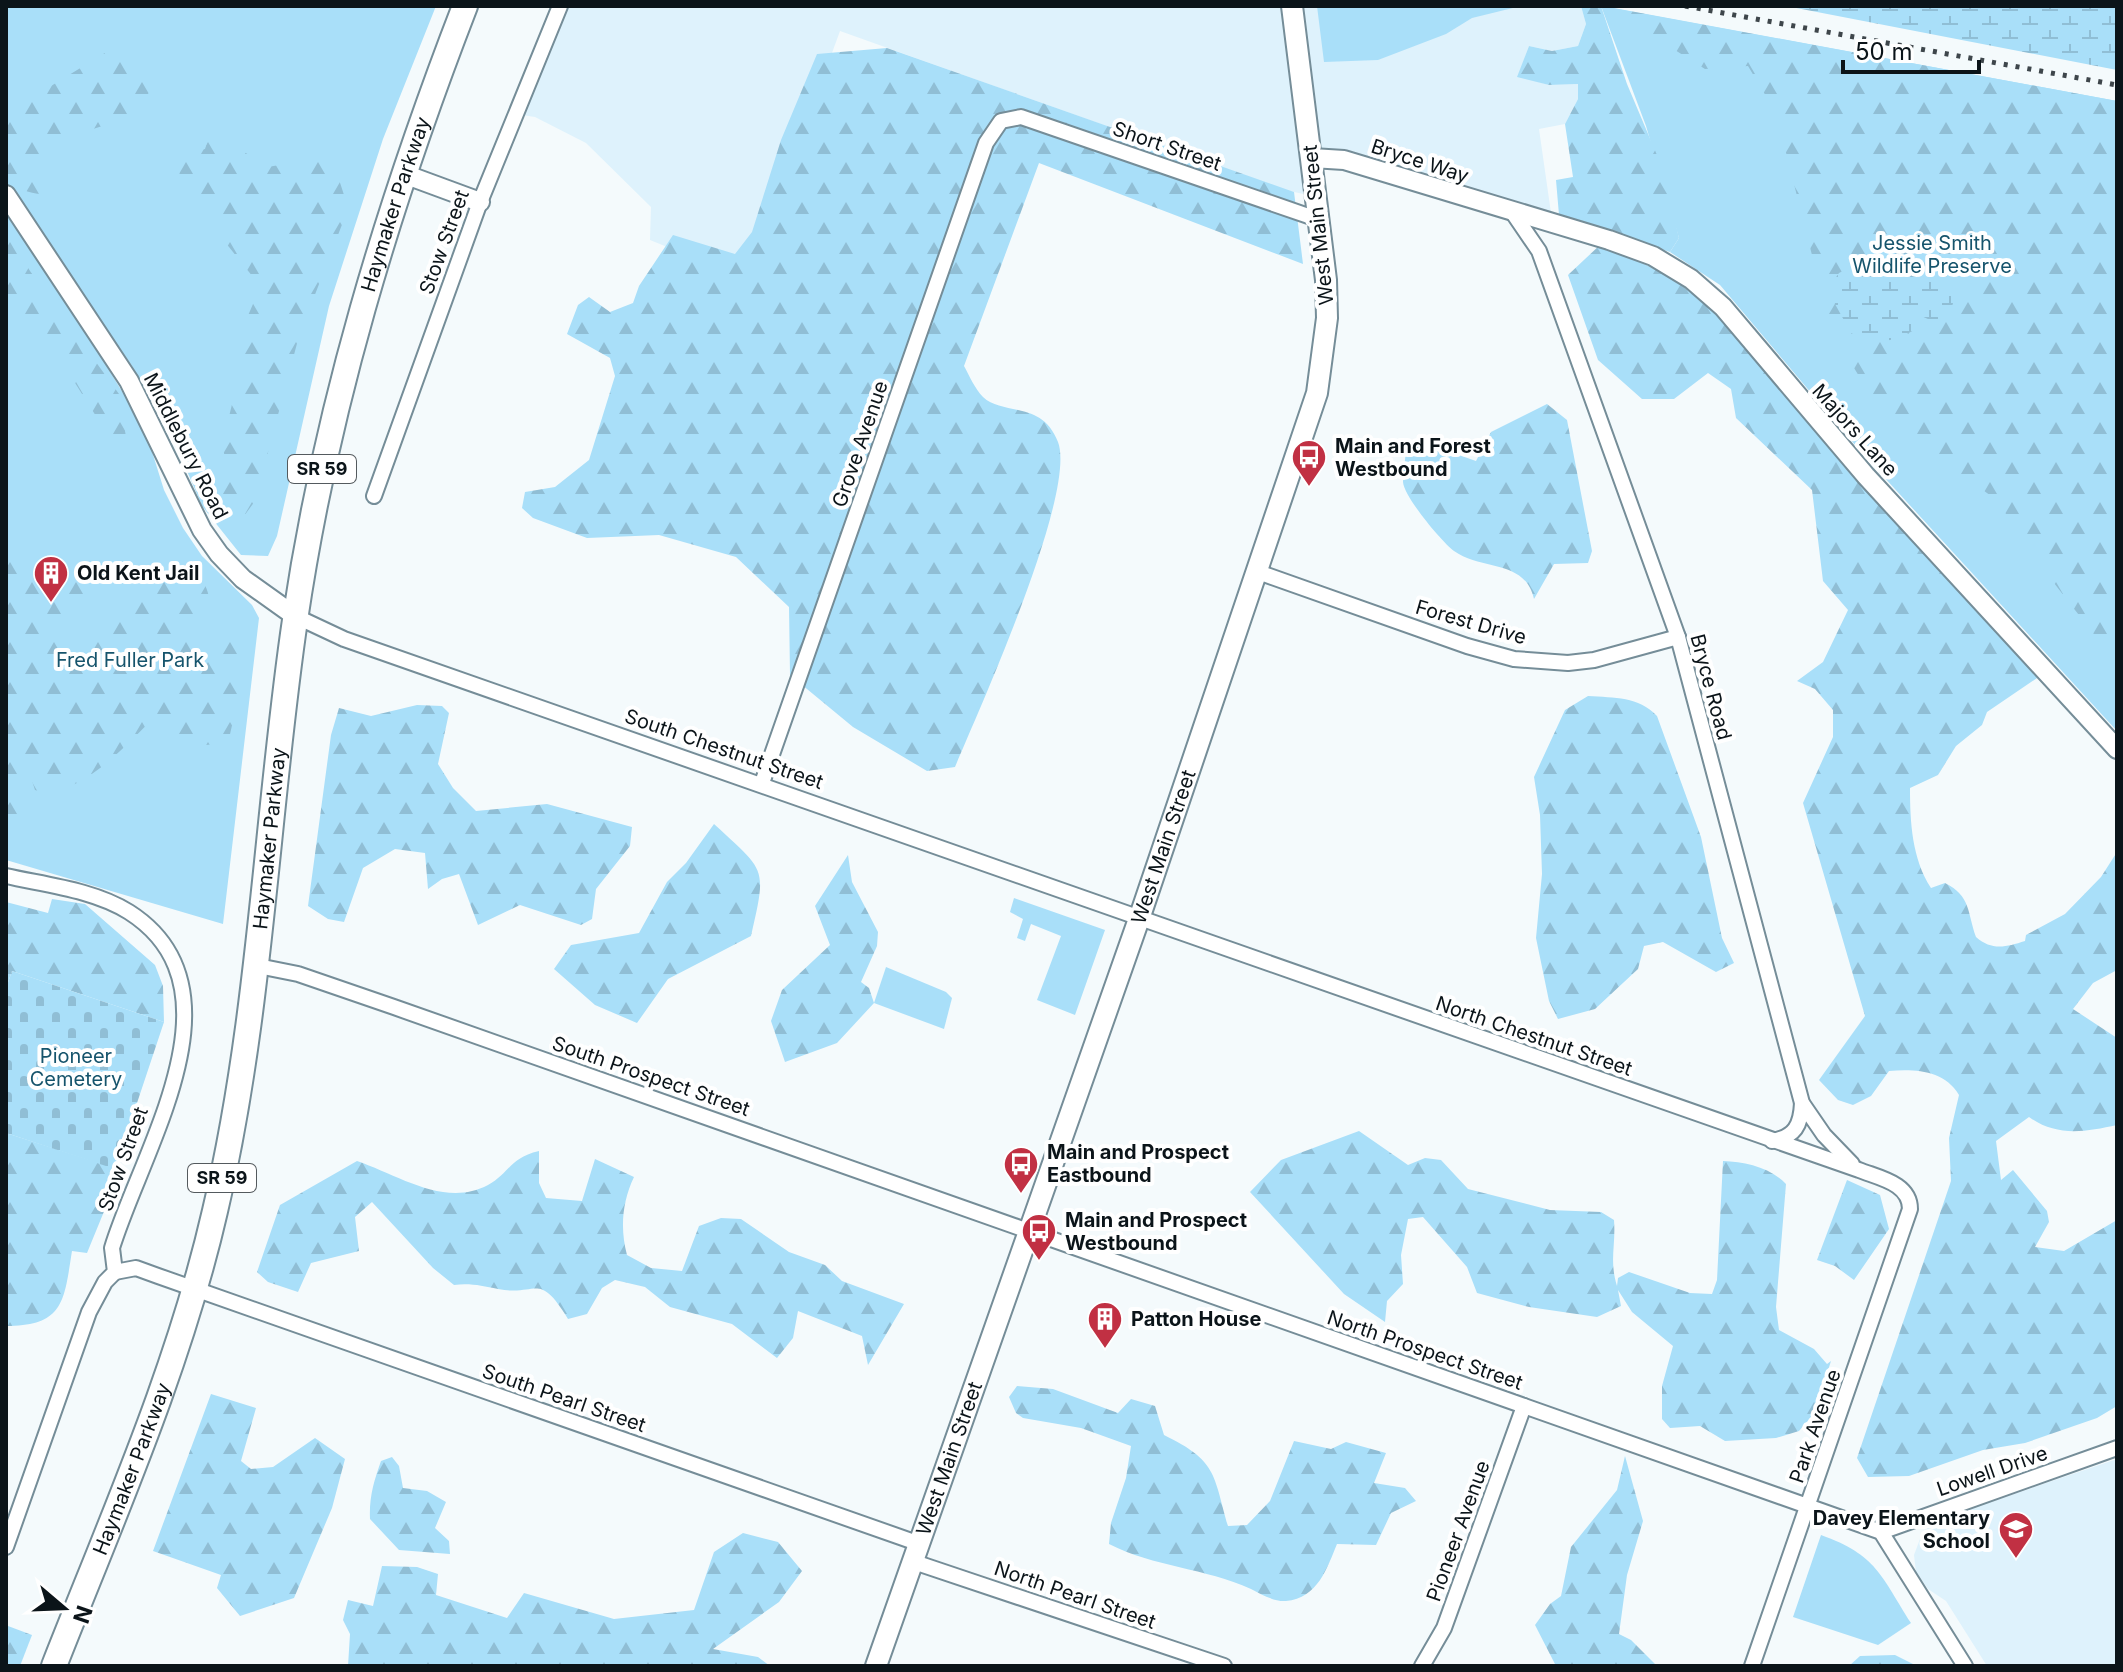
<svg xmlns="http://www.w3.org/2000/svg" width="2123" height="1672" viewBox="0 0 2123 1672" font-family="Inter,sans-serif">
	<defs>
		<pattern id="forest-firs" width="22" height="20" patternUnits="userSpaceOnUse" patternTransform="scale(2)"><rect width="22" height="20" fill="#a9dff9"/><path d="M5 1l3.5 6h-7zM16 11l3.5 6h-7z" fill="#90bed5"/></pattern>
		<pattern id="wetland-marsh" width="20" height="14" patternUnits="userSpaceOnUse" patternTransform="scale(2)"><rect width="20" height="14" fill="#a9dff9"/><path d="M1 5h8M5 5V1M11 12h8M15 12V8" fill="none" stroke="#90bed5"/></pattern>
		<pattern id="cemetery-stones" width="16" height="16" patternUnits="userSpaceOnUse" patternTransform="scale(2)"><rect width="16" height="16" fill="#a9dff9"/><path d="M2 7V4a2 2 0 0 1 4 0v3zM10 15v-3a2 2 0 0 1 4 0v3z" fill="#90bed5"/></pattern>
	</defs>
	<rect width="100%" height="100%" fill="#f4fafc"/>
	<g fill="#def2fc">
		<path d="M560,6H1292L1318,197L1289,191L840,31L749,280L650,240L651,207L586,143L535,117L515,114Z"/>
		<path d="M1297,6H1581L1586,24L1578,46L1552,51L1529,46L1518,76L1549,85L1578,84V99L1565,124L1539,129L1552,220L1316,154Z"/>
		<path d="M2117,1459V1666H1987L1946,1601L1928,1589L1916,1572L1914,1555L1923,1531L1940,1519Z"/>
	</g>
	<g fill="#a9dff9">
		<path d="M6,6H436L383,139L329,306L277,536L268,556L241,555L202,506L172,436L132,366L6,182Z"/>
		<path d="M1317,6H1521L1472,18L1446,34L1378,60L1324,62Z"/>
		<path d="M1601,6L2117,101V731L1861,452L1720,285L1670,252L1679,238L1646,126Z"/>
		<path d="M6,214L84,329L145,429L164,490L183,528L202,556L252,605L259,618L223,924L6,860Z"/>
		<path d="M1014,898L1105,930L1075,1015L1037,1000L1061,936L1031,924L1025,941L1017,938L1023,919L1010,912Z"/>
		<path d="M886,967L946,992L952,998L944,1029L874,1003Z"/>
		<path d="M1821,1535C1877,1555 1881,1576 1911,1623L1878,1645L1793,1617Z"/>
	</g>
	<g fill="url(#forest-firs)">
		<path d="M1581,6H1601L1627,84L1662,167L1679,238L1670,252L1559,215L1556,180L1573,177L1565,124L1578,99V84L1549,85L1517,77L1529,46L1552,51L1578,46L1586,24Z"/>
		<path d="M1603,6L2117,101V664L2026,547L1998,501L1911,438L1868,391L1831,330L1776,113L1748,66L1705,69L1667,45L1636,31Z"/>
		<path d="M113,48L160,82C148,92 136,110 124,117C95,133 62,130 41,160L46,194C29,195 18,188 6,177V118L20,105Z"/>
		<path d="M887,48L1294,192L1303,264L1039,163L964,366C969,375 975,389 983,397C1003,416 1042,400 1058,442C1077,493 979,710 955,767L927,771L853,727L790,675L789,607L736,557L659,535L587,538L533,518L522,508L525,492L555,487L589,460L615,376L610,358L567,334L578,305L589,297L610,312L633,303L639,286L673,235L735,254L752,232L781,140L817,54Z"/>
		<path d="M211,130L267,167L319,159L334,164L344,195L343,222L299,336L255,501L244,516L233,518L220,510L218,497L229,474L222,445L238,380L234,348L253,304V277L193,202L180,179L177,154L205,149Z"/>
		<path d="M6,231L30,271L119,394L127,443L118,451L36,321L6,304Z"/>
		<path d="M1601,244C1646,263 1683,282 1719,315L2040,676L1987,712L1982,725L1956,746L1938,775L1910,788C1910,822 1912,859 1931,888L1945,883C1971,896 1967,912 1976,937C1992,951 2006,947 2025,941L2026,935L2065,914L2101,877L2117,852V970L2093,983L2073,1009L2117,1038V1125C2085,1132 2056,1137 2029,1117L1996,1141L2001,1180L2013,1170L2047,1211L2049,1222L2035,1247L2064,1251L2117,1220V1406L2097,1418L2025,1443L1983,1450L1909,1476L1868,1477L1857,1458L1951,1181L1949,1138L1959,1095C1944,1070 1915,1069 1889,1071L1871,1096L1853,1105L1838,1100L1819,1080L1865,1016L1803,803L1833,737V710L1815,689L1797,681L1823,662L1848,610L1823,581L1812,490L1736,418L1731,389L1708,373L1674,399H1642L1598,360L1568,275Z"/>
		<path d="M1547,404L1567,420L1592,551L1588,563L1554,564L1534,599C1525,559 1482,571 1454,551C1442,542 1404,497 1403,482C1403,472 1405,461 1406,451L1427,444L1476,461L1491,432Z"/>
		<path d="M6,545C36,587 76,554 89,593L67,626V655L77,667L80,657L73,649L74,640L104,630L139,586L144,584L151,568L163,560C185,560 205,575 209,597L188,633L194,638L222,633L243,644L238,699L228,743L183,747L166,727L164,715H156C129,743 76,802 35,790L25,759L18,792L16,840L6,841Z"/>
		<path d="M1588,696C1615,698 1638,696 1657,716L1701,837L1722,938L1734,963L1716,972L1663,942L1644,946L1638,969L1595,1009L1558,1019L1549,1001L1536,938L1542,874L1540,815L1534,777L1565,710Z"/>
		<path d="M417,705L442,706L449,713L438,764L453,788L476,811L547,804L632,827L630,846L596,889L592,919L581,925L520,905L478,925L459,874L442,879L428,889L425,853L395,849L363,868L344,922L328,919L308,906L331,735L339,708L371,716Z"/>
		<path d="M714,824C766,872 767,866 751,936L668,979L637,1023L595,1005L554,969L571,945L639,933L667,882L686,863Z"/>
		<path d="M848,855L852,882L878,932L877,946L861,982L869,988L874,1003L837,1043L785,1062L771,1021L782,990L830,945L815,906Z"/>
		<path d="M52,899L85,904L155,965L163,986L164,1022L12,971L6,988V902L48,913Z"/>
		<path d="M1359,1131L1408,1165L1425,1158L1441,1160L1468,1189L1550,1210L1601,1212L1614,1220C1616,1246 1609,1260 1617,1286L1618,1278L1629,1272L1690,1293L1712,1294L1717,1280L1723,1161C1745,1162 1770,1167 1786,1184L1776,1307L1779,1330L1814,1349L1827,1364L1831,1361L1824,1383V1402L1799,1431L1776,1438L1725,1441L1700,1426L1670,1428L1662,1419V1386L1673,1346L1632,1312L1618,1290L1621,1306L1597,1317L1529,1307L1477,1293L1467,1267L1423,1217L1408,1219L1401,1255L1403,1284L1387,1301L1385,1322L1344,1294L1250,1192L1281,1160Z"/>
		<path d="M6,1133L121,1170L87,1253L72,1251C64,1300 65,1326 6,1326Z"/>
		<path d="M539,1151V1183L546,1198L582,1201L595,1159L634,1177C622,1202 620,1229 627,1255L651,1268L682,1271L699,1226L721,1218L741,1219L789,1252L825,1265L842,1281L904,1304L868,1365L862,1336L798,1311L793,1338L777,1358L732,1324L670,1307L645,1287L615,1280L602,1288L587,1314L568,1319C538,1270 538,1297 498,1289C482,1286 471,1283 454,1285L433,1268L372,1202L355,1217L359,1251L311,1263L298,1292L268,1282L257,1272L280,1205L357,1161C398,1175 445,1208 488,1185C510,1173 509,1158 539,1151Z"/>
		<path d="M1847,1180L1880,1195L1889,1229L1854,1280L1835,1266L1817,1260Z"/>
		<path d="M1017,1386L1053,1389L1118,1413L1131,1399L1155,1406L1164,1435C1217,1461 1213,1473 1228,1526L1247,1525L1270,1501L1294,1441L1331,1449L1346,1442L1386,1453L1374,1483L1405,1488L1416,1501L1391,1513L1376,1545L1337,1544C1327,1568 1318,1598 1286,1601C1274,1602 1261,1594 1251,1589C1205,1568 1154,1567 1109,1544L1111,1523L1126,1478L1131,1446L1081,1428L1023,1418L1016,1413L1009,1397Z"/>
		<path d="M211,1394L256,1408L241,1461L251,1469L273,1467L315,1438L345,1459L332,1508L294,1598L240,1616L217,1588L221,1575L153,1551Z"/>
		<path d="M1625,1456L1643,1521L1627,1575L1619,1634L1631,1640L1657,1666H1556L1535,1625L1550,1604L1561,1596L1571,1547L1617,1490Z"/>
		<path d="M392,1457L399,1466L403,1488L427,1491L446,1502L435,1528L449,1541L450,1554L399,1550L370,1519C369,1497 374,1481 381,1461Z"/>
		<path d="M743,1533L778,1542L802,1571L779,1602L713,1649L758,1657L770,1666H348L350,1634L343,1620L348,1600L373,1606L382,1566L417,1567L438,1574L436,1595L507,1618L524,1593L614,1619L694,1610L714,1552Z"/>
		<path d="M8,1626L32,1635L20,1666H6Z"/>
		<path d="M1895,1655L1917,1666H1849L1860,1656Z"/>
	</g>
	<g fill="url(#wetland-marsh)">
		<path d="M1786,6H2117V70Z"/>
		<path d="M1877,253L1932,268L1949,278L1957,290L1950,313L1939,324L1919,315L1914,330C1893,343 1874,345 1851,333L1835,304L1832,283L1839,273Z"/>
	</g>
	<path fill="url(#cemetery-stones)" d="M12,971L164,1022L115,1169L6,1133V988Z"/>
	<g fill="none" stroke-linecap="round" stroke-linejoin="round">
		<g stroke="#758d98" stroke-width="18">
			<g id="minor">
				<path d="M1513,213L1539,251L1678,637L1802,1103L1824,1135L1852,1164"/>
				<path d="M374,496L480,202L560,6"/>
				<path d="M1258,572L1467,646L1514,659L1568,663L1594,660L1678,637"/>
				<path d="M295,616L344,639L1859,1170C1879,1178 1910,1183 1910,1209L1752,1666"/>
				<path d="M762,783L986,143L1001,121L1021,117L1320,220"/>
				<path d="M6,876C46,885 94,890 129,912C248,988 142,1149 112,1248L115,1272L105,1282L89,1312L6,1547"/>
				<path d="M258,966L298,974L394,1007L1881,1532L1965,1666"/>
				<path d="M1772,1141C1795,1137 1801,1125 1802,1103"/>
				<path d="M115,1272L136,1268L158,1276L920,1544"/>
				<path d="M1881,1532L2117,1448"/>
				<path d="M914,1562L1224,1666"/>
				<path d="M1422,1666L1444,1628L1524,1406"/>
			</g>
		</g>
		<g stroke="#758d98" stroke-width="22">
			<g id="tertiary">
				<path d="M1312,158L1344,160L1609,240L1653,256L1691,279L1723,307L1866,476L2117,749"/>
				<path d="M404,174L480,202"/>
				<path d="M6,195L129,381L202,530L219,554L243,579L295,616"/>
			</g>
		</g>
		<g stroke="#758d98" stroke-width="24">
			<g id="secondary">
				<path id="s1" d="M876,1666L1140,916L1317,393L1327,318L1326,280L1292,6"/>
			</g>
		</g>
		<g stroke="#758d98" stroke-width="28">
			<g id="primary">
				<path id="s2" d="M54,1666C113,1516 179,1368 215,1211C261,1016 266,817 295,620C326,409 388,205 465,6"/>
			</g>
		</g>
		<use href="#minor" stroke="#fff" stroke-width="14"/>
		<use href="#tertiary" stroke="#fff" stroke-width="18"/>
		<use href="#secondary" stroke="#fff" stroke-width="20"/>
		<use href="#primary" stroke="#fff" stroke-width="24"/>
		<path stroke="#3e464b" stroke-width="5" stroke-dasharray="4 8" stroke-linecap="butt" d="M1685,6L2117,85"/>
	</g>
	<defs>
		<g id="bus-pin" transform="scale(1.8)"><path d="M0 17L-7.5 6A9.5 9.5 0 1 1 7.5 6Z" fill="#c13043" stroke="#fff"/><path d="M-5-6H5V4H4V6H2V4H-2V6H-4V4H-5ZM-3.5-4V0h7V-4ZM-3.5 1.2v1.5H-2V1.2ZM2 1.2v1.5H3.5V1.2Z" fill="#fff"/></g>
		<g id="building-pin" transform="scale(1.8)"><path d="M0 17L-7.5 6A9.5 9.5 0 1 1 7.5 6Z" fill="#c13043" stroke="#fff"/><path d="M-4-6H4V6H1V3H-1V6H-4ZM-2.5-4.3h1.7v1.8h-1.7ZM.8-4.3h1.7v1.8H.8ZM-2.5-1h1.7V.8h-1.7ZM.8-1h1.7V.8H.8Z" fill="#fff"/></g>
		<g id="school-pin" transform="scale(1.8)"><path d="M0 17L-7.5 6A9.5 9.5 0 1 1 7.5 6Z" fill="#c13043" stroke="#fff"/><path d="M0-5L7-2L0 1L-7-2ZM-4 1L0 2.5L4 1V4Q0 6-4 4Z" fill="#fff"/></g>
	</defs>
	<g fill-rule="evenodd">
		<use href="#bus-pin" x="1309" y="457"/>
		<use href="#building-pin" x="51" y="573"/>
		<use href="#bus-pin" x="1021" y="1164"/>
		<use href="#bus-pin" x="1039" y="1231"/>
		<use href="#building-pin" x="1105" y="1319"/>
		<use href="#school-pin" x="2016" y="1529"/>
	</g>
	<g text-anchor="middle" stroke-width="8" stroke-linejoin="round" paint-order="stroke">
		<g fill="#fff" stroke="#545a5e" stroke-width="2">
			<rect x="288" y="455" width="68" height="28" rx="6"/>
			<rect x="188" y="1164" width="68" height="28" rx="6"/>
		</g>
		<g font-size="18" font-weight="bold" fill="#0b1419">
			<text x="322" y="475">SR 59</text>
			<text x="222" y="1184">SR 59</text>
		</g>
		<g font-size="20" fill="#0b1419" stroke="#fff">
			<text transform="translate(1167 146) rotate(19)" y="7">Short Street</text>
			<text transform="translate(1420 161) rotate(18)" y="7">Bryce Way</text>
			<text dy="7" stroke="none"><textPath href="#s2" startOffset="1508">Haymaker Parkway</textPath></text>
			<text transform="translate(1318 225) rotate(-96)" y="7">West Main Street</text>
			<text transform="translate(444 242) rotate(-70)" y="7">Stow Street</text>
			<text transform="translate(1855 430) rotate(48)" y="7">Majors Lane</text>
			<text transform="translate(860 444) rotate(-71)" y="7">Grove Avenue</text>
			<text transform="translate(186 446) rotate(63)" y="7">Middlebury Road</text>
			<text transform="translate(1471 622) rotate(16)" y="7">Forest Drive</text>
			<text transform="translate(1711 687) rotate(75)" y="7">Bryce Road</text>
			<text transform="translate(724 749) rotate(19)" y="7">South Chestnut Street</text>
			<text dy="7" stroke="none"><textPath href="#s2" startOffset="860">Haymaker Parkway</textPath></text>
			<text dy="7" stroke="none"><textPath href="#s1" startOffset="868">West Main Street</textPath></text>
			<text transform="translate(1534 1036) rotate(19)" y="7">North Chestnut Street</text>
			<text transform="translate(651 1076) rotate(19)" y="7">South Prospect Street</text>
			<text transform="translate(123 1159) rotate(-70)" y="7">Stow Street</text>
			<text transform="translate(1425 1350) rotate(19)" y="7">North Prospect Street</text>
			<text transform="translate(564 1398) rotate(19)" y="7">South Pearl Street</text>
			<text transform="translate(1815 1426) rotate(-71)" y="7">Park Avenue</text>
			<text dy="7" stroke="none"><textPath href="#s1" startOffset="220">West Main Street</textPath></text>
			<text dy="7" stroke="none"><textPath href="#s2" startOffset="212">Haymaker Parkway</textPath></text>
			<text transform="translate(1992 1471) rotate(-19)" y="7">Lowell Drive</text>
			<text transform="translate(1458 1531) rotate(-70)" y="7">Pioneer Avenue</text>
			<text transform="translate(1075 1595) rotate(19)" y="7">North Pearl Street</text>
		</g>
		<g font-size="20" fill="#16546c" stroke="#fff">
			<text x="1932" y="250">Jessie Smith<tspan x="1932" dy="23">Wildlife Preserve</tspan></text>
			<text x="130" y="667">Fred Fuller Park</text>
			<text x="76" y="1063">Pioneer<tspan x="76" dy="23">Cemetery</tspan></text>
		</g>
		<g font-size="20" font-weight="bold" fill="#0b1419" stroke="#fff" text-anchor="start">
			<text x="1335" y="453">Main and Forest<tspan x="1335" dy="23">Westbound</tspan></text>
			<text x="77" y="580">Old Kent Jail</text>
			<text x="1047" y="1159">Main and Prospect<tspan x="1047" dy="23">Eastbound</tspan></text>
			<text x="1065" y="1227">Main and Prospect<tspan x="1065" dy="23">Westbound</tspan></text>
			<text x="1131" y="1326">Patton House</text>
			<text x="1990" y="1525" text-anchor="end">Davey Elementary<tspan x="1990" dy="23">School</tspan></text>
		</g>
	</g>
	<rect width="2123" height="1672" fill="none" stroke="#0b1419" stroke-width="16"/>
	<g transform="translate(64 1608) rotate(109)" stroke="#ffffff" stroke-width="6" paint-order="stroke">
	<path d="M0-6L14 30L0 20L-14 30Z" fill="#0b1419"/>
	<text y="-12" font-size="22" font-weight="bold" text-anchor="middle" fill="#0b1419">N</text>
	</g>
	<path d="M1843 60v12h136v-12" fill="none" stroke="#0b1419" stroke-width="4"/>
	<text x="1855" y="60" font-size="24" fill="#0b1419" stroke="#ffffff" stroke-width="6" paint-order="stroke">50 m</text>
</svg>
